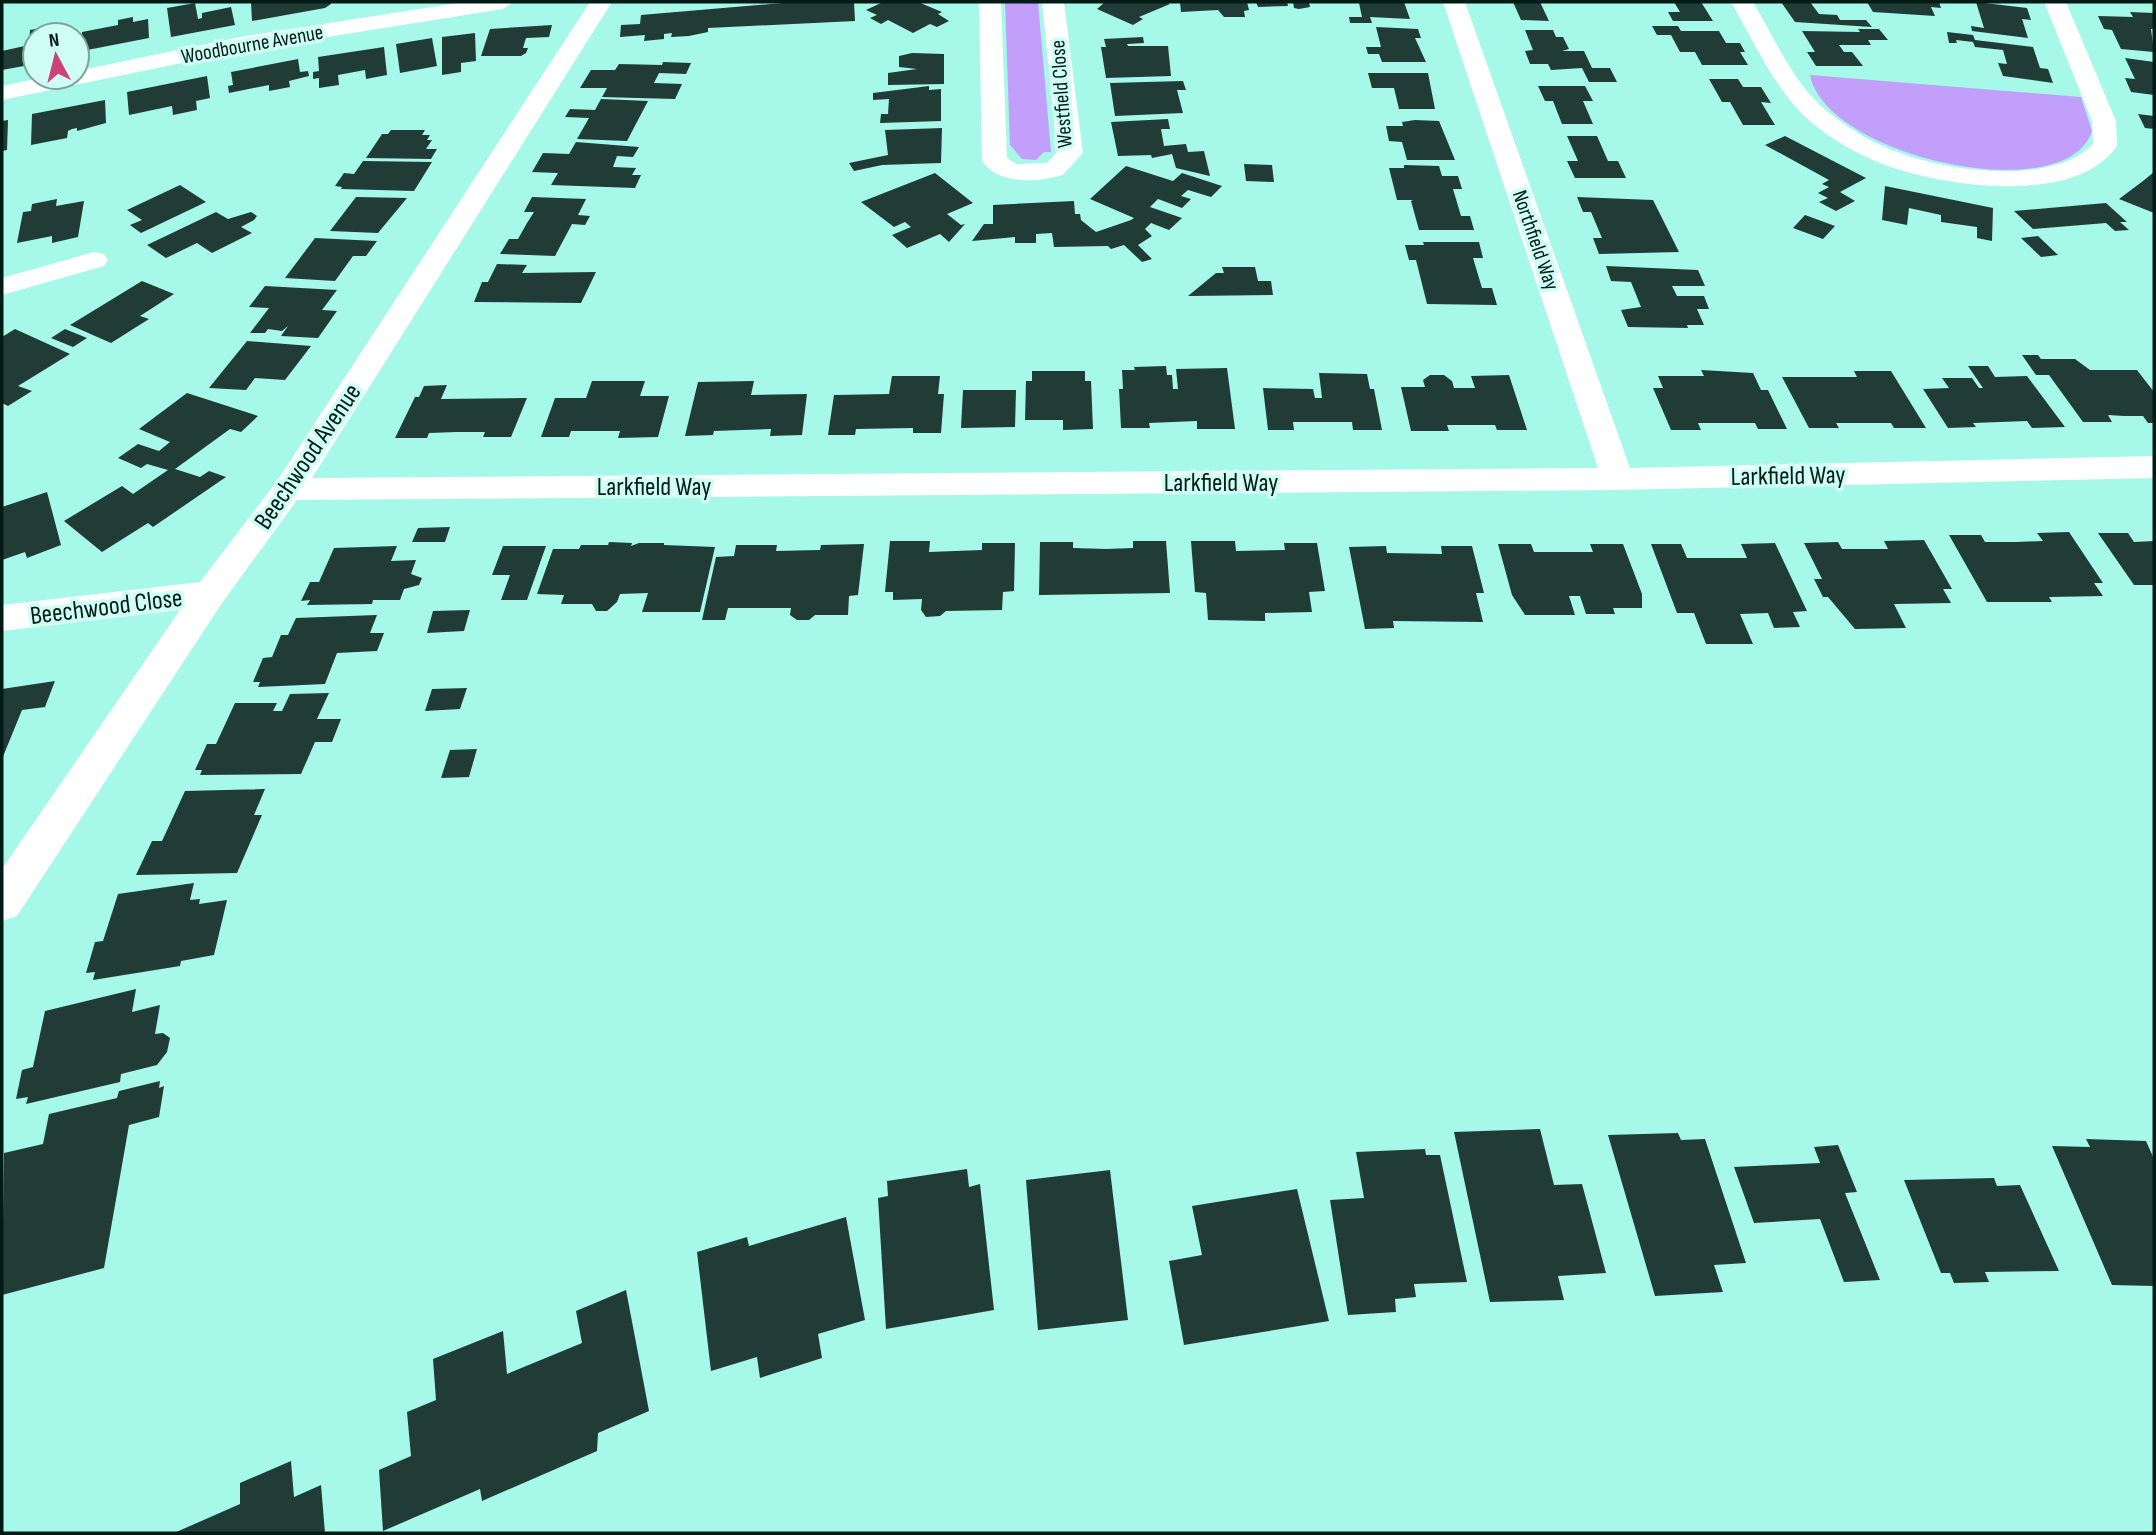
<svg xmlns="http://www.w3.org/2000/svg" width="2156" height="1535" viewBox="0 0 2156 1535" font-family="'Sofia Sans Condensed',sans-serif">
	<rect width="100%" height="100%" fill="#a6f8e8"/>
	<g fill="#c29ffb">
		<path d="M1005,2H1038L1051,152H1044L1036,160L1022,159L1010,145Z"/>
		<path d="M1810,75L2081,97L2092,131C2067,210 1825,157 1810,75Z"/>
	</g>
	<g fill="#213b36">
		<path d="M251,2H331V4L325,8L252,21Z"/>
		<path d="M795,2H854L855,21L708,28V32L689,36L671,37L672,33L664,34V39L644,41L645,35L620,37L621,25L640,24L641,15Z"/>
		<path d="M883,2H918L942,12L938,14L949,21L937,27L930,24L913,33L888,20L881,24L870,18L877,15L866,10Z"/>
		<path d="M1105,2H1165L1170,4L1139,17L1143,19L1133,25L1097,9Z"/>
		<path d="M1180,2H1247L1249,10L1244,11L1245,17H1224L1218,10L1181,12Z"/>
		<path d="M1256,2H1287L1288,6L1258,7Z"/>
		<path d="M1293,2H1309L1310,7L1299,9L1294,8Z"/>
		<path d="M1404,2L1410,19L1370,17L1372,23H1350L1349,17H1362L1359,3Z"/>
		<path d="M1513,2H1540L1549,21L1521,20Z"/>
		<path d="M1674,2H1701L1713,21H1673L1668,12H1680Z"/>
		<path d="M1781,2H1810L1819,14L1837,15L1840,20H1866L1872,27L1795,22Z"/>
		<path d="M1867,2H1939L1941,8L1931,7L1935,16L1873,12Z"/>
		<path d="M1976,2L2027,8L2031,20L2022,19L2028,38L1972,31L1971,26L1984,28Z"/>
		<path d="M195,3L198,19L202,18V13L231,7L235,25L171,37L167,8Z"/>
		<path d="M2130,12L2154,13V29H2151L2154,52L2121,49L2112,30L2104,29L2098,16L2133,17Z"/>
		<path d="M133,17V22L148,19L149,38L82,51V32L118,25V20Z"/>
		<path d="M63,24V35H35V64L2,70V51L29,45L30,30Z"/>
		<path d="M552,25L549,37L526,38L523,48H528L526,53L521,56H481L490,29Z"/>
		<path d="M1652,26H1678L1681,31H1719L1726,43H1740L1745,52H1740L1748,65H1702L1695,52H1680L1671,35H1657Z"/>
		<path d="M1376,27L1418,29L1421,38H1415L1426,62H1382L1379,54H1368L1366,47H1381Z"/>
		<path d="M1858,29H1879L1888,40H1868L1871,45H1839L1844,52H1852L1863,66H1816L1807,52H1815L1802,31L1860,32Z"/>
		<path d="M1525,30H1553L1556,37H1563L1569,49L1562,51H1584L1592,68H1610L1617,82H1589L1582,68L1551,70L1548,64H1530L1525,51L1533,50Z"/>
		<path d="M1947,32L1973,35L1975,40L2033,47L2040,68L2048,69L2053,83L2003,76L1998,63L2007,64L2003,50L1975,47L1973,42L1956,40L1957,43H1949Z"/>
		<path d="M475,33L476,61L461,63V72L442,75V37Z"/>
		<path d="M1143,37L1144,43L1127,44L1128,46H1168L1171,76L1106,78L1101,47H1106L1104,39Z"/>
		<path d="M432,38L437,66L400,73L396,44Z"/>
		<path d="M384,47L387,75L366,79L365,70L338,75L339,85L319,88V78L313,79V72L319,71L318,57Z"/>
		<path d="M912,53L944,54V84L888,85V73L917,69L899,67V56Z"/>
		<path d="M2125,58L2154,62V95L2131,92L2125,78L2135,79Z"/>
		<path d="M298,59L300,72L308,71L309,76L289,81L290,87L269,91V85L229,93L228,86L233,85L231,72Z"/>
		<path d="M663,62L691,63L686,74L659,73L654,83L682,84L675,99L602,97L607,88H580L591,70H615L619,64L662,65Z"/>
		<path d="M1368,73H1428L1435,109H1399L1394,88H1372Z"/>
		<path d="M207,76L210,98L196,101L197,110L173,115L172,106L129,115L127,92Z"/>
		<path d="M1709,79H1738L1743,87H1761L1771,103L1761,102L1775,125H1743L1730,102H1722Z"/>
		<path d="M1183,81L1186,90H1177L1183,113L1115,116L1110,83Z"/>
		<path d="M929,86V90L941,89V121L880,123L881,114H888L889,99L873,100V93Z"/>
		<path d="M1538,86H1585L1593,101H1583L1593,124H1562L1553,101H1545Z"/>
		<path d="M601,99L648,101L627,141L577,139L589,118L565,117L570,109L595,110Z"/>
		<path d="M105,100L106,123L77,131V128L72,129L68,131L67,138L31,145L32,114Z"/>
		<path d="M2138,114L2154,116V129L2145,128Z"/>
		<path d="M1168,119L1170,129H1161L1164,146L1186,144L1188,152L1204,151L1210,176L1176,168L1172,154L1152,158L1151,155L1118,156L1111,122Z"/>
		<path d="M8,120L7,150L2,151V121Z"/>
		<path d="M1415,120L1439,121L1455,160H1407L1402,142L1389,141L1386,126H1403L1402,122Z"/>
		<path d="M942,128L941,163L882,165L854,171L849,163L888,155L885,130Z"/>
		<path d="M391,130H425L422,135H430L427,140H432L426,149H437L431,159L366,158L382,134H388Z"/>
		<path d="M1567,136H1597L1608,161H1618L1626,178H1575L1567,161H1578Z"/>
		<path d="M1785,136L1866,178L1840,192L1855,201L1836,211L1819,202L1828,198L1818,193L1829,187L1822,184L1829,180L1765,145Z"/>
		<path d="M576,142L639,147L633,157L617,156L613,167L636,168L632,175H641L635,188L551,185L558,173L532,172L543,153L569,154Z"/>
		<path d="M363,161L432,162L414,191L341,189L342,187L335,186L344,173L354,174Z"/>
		<path d="M1244,164L1272,165L1274,182L1246,181Z"/>
		<path d="M1404,165L1439,166L1442,176H1458L1462,189H1453L1461,216H1470L1474,230H1419L1411,201L1413,200H1397L1389,168H1404Z"/>
		<path d="M1126,166L1173,181L1182,173L1222,186L1211,197L1188,190L1181,196L1191,199L1182,208L1158,199L1150,207L1182,218L1169,230L1151,223L1145,229L1152,236L1138,245L1152,259L1142,262L1124,245L1111,249L1108,246L1054,247L1052,233L1036,234V243H1015V237L972,241L984,224H993V205L1074,201L1075,214H1080L1081,220L1096,232L1131,220L1134,218L1090,199Z"/>
		<path d="M2154,172V213L2119,199L2143,181Z"/>
		<path d="M935,173L973,203L947,214L961,225L965,224L949,242L940,234L907,248L892,235L911,227L905,222L894,227L861,202Z"/>
		<path d="M180,185L206,202L141,233L130,225L142,220L127,210Z"/>
		<path d="M1885,186L1993,208L1992,241L1977,238V227L1941,222V215L1909,208L1907,225L1882,220Z"/>
		<path d="M356,197L407,198L378,233L330,231Z"/>
		<path d="M532,197L586,199L578,215L590,216L585,225L572,224L555,256L500,254L509,239H518L527,223L534,212H524Z"/>
		<path d="M1577,197L1653,200L1679,252L1599,254L1593,238H1602L1591,212H1583Z"/>
		<path d="M57,199L56,206L84,201L78,237L52,243V236L17,243L23,212L31,211L32,204Z"/>
		<path d="M2106,203L2127,222H2120L2129,230L2115,231L2106,223L2033,229L2014,211Z"/>
		<path d="M216,212L228,219L251,212L257,216L254,220L241,227L252,233L212,253L197,243L166,258L147,245Z"/>
		<path d="M1805,215L1835,226L1823,239L1793,228Z"/>
		<path d="M2038,236L2058,255L2041,257L2021,238Z"/>
		<path d="M315,238L377,241L366,256H353L335,281L285,278Z"/>
		<path d="M1423,242H1479L1483,258H1473L1482,288H1492L1497,305L1427,304L1416,260H1409L1405,245H1424Z"/>
		<path d="M497,264L527,265L522,273L596,272L581,303L474,302L482,282H488Z"/>
		<path d="M1606,266L1698,270L1705,286H1672L1677,296H1704L1709,309H1697L1704,325H1687L1688,328L1628,327L1621,310L1641,307L1631,282L1611,281Z"/>
		<path d="M1222,267H1255L1258,281H1271L1273,295L1188,296L1216,273H1224Z"/>
		<path d="M142,281L174,294L140,316L149,319L111,343L70,325Z"/>
		<path d="M265,286L337,290L322,310L337,311L318,338L281,336L288,326L282,331L268,329L265,333H250L269,308L249,307Z"/>
		<path d="M15,329L70,354L18,386L32,391L8,406L2,403V337Z"/>
		<path d="M65,329L87,338L73,347L51,338Z"/>
		<path d="M247,341L311,346L285,380L255,378L246,390L209,388Z"/>
		<path d="M2022,355H2038L2041,359H2075L2090,370H2137L2154,392V423H2148L2143,416H2124L2108,415L2112,422H2083L2049,375H2036Z"/>
		<path d="M1166,366L1167,375H1172L1173,389H1178L1176,369L1227,368L1235,429H1197V421L1149,423L1150,428H1121L1119,389H1123L1122,370H1135L1134,367Z"/>
		<path d="M1968,366H1988L1995,377L2027,376L2065,427L2032,428L2027,421L1973,423L1976,427L1948,428L1923,389L1949,388L1942,378H1972L1979,388H1983Z"/>
		<path d="M1701,370L1753,373L1761,390H1768L1787,429H1758L1755,423H1698L1701,430H1671L1653,388H1663L1658,376H1704Z"/>
		<path d="M1032,371H1085V381H1091L1093,429L1063,430V420H1025L1026,381H1032Z"/>
		<path d="M1854,371H1891L1926,428H1894L1891,423H1836L1839,428H1809L1782,377H1857Z"/>
		<path d="M1319,373L1367,374L1370,389H1374L1382,430H1353L1352,422H1293L1294,430H1268L1263,388L1313,389L1315,398H1322Z"/>
		<path d="M1430,375H1444L1452,381L1454,388H1475L1471,376L1509,375L1527,430H1497L1495,425H1447L1449,431H1411L1401,387H1425L1423,380Z"/>
		<path d="M892,376H940L938,394H944L941,433H913V428L856,429L855,435H828L834,395L889,394Z"/>
		<path d="M592,381H645L640,396H669L658,437L618,438L620,431H571L569,437H541L555,398H586Z"/>
		<path d="M754,381L751,395L807,394L802,435L770,436L771,429L714,431L713,435L685,436L698,382Z"/>
		<path d="M447,385L441,399L527,398L511,437H483L485,432H456L429,433L427,438H395L415,397H419L424,386Z"/>
		<path d="M963,390H1016L1015,427L961,428Z"/>
		<path d="M187,393L258,416L241,432L230,429L175,469L200,477L209,471L226,477L153,527L148,523L102,552L64,521L122,486L133,494L168,470L147,464L141,468L118,458L138,444L159,451L170,442L139,429Z"/>
		<path d="M47,492L61,545L27,558L25,552L2,560V507Z"/>
		<path d="M450,527L445,542H412L418,528Z"/>
		<path d="M2069,532L2103,583H2094L2103,596L2049,597L2052,602H1987L1949,535H1981L1985,542H2016L2043,541L2037,533Z"/>
		<path d="M2098,533H2128L2134,542L2154,541V585H2134Z"/>
		<path d="M1924,540L1952,589H1943L1951,603L1894,604L1906,628L1855,629L1828,597H1823L1814,579H1822L1804,543L1838,542L1842,549H1888L1884,541Z"/>
		<path d="M890,541H930L929,552L982,550V543H1015L1014,591L1003,592L1002,610L946,611L940,616L926,617L921,610L922,599L893,600V592H885Z"/>
		<path d="M1133,541H1166L1170,593L1039,595L1040,542H1073V548L1106,549L1133,548Z"/>
		<path d="M1191,541H1235L1236,551L1285,550L1284,543H1317L1325,591L1309,592L1312,612L1265,613V621L1208,620L1206,593L1195,592Z"/>
		<path d="M609,542L632,543L631,546L639,543H664V545L715,547L700,612H642L648,593L620,594L617,602L607,611H596L592,604H561L564,595L537,594L553,549H579L581,545H608Z"/>
		<path d="M1775,543L1807,611L1793,612L1800,627L1774,628L1768,613L1740,614L1753,644H1706L1694,613H1677L1651,544H1681L1687,558H1747L1741,544Z"/>
		<path d="M864,544L858,595L849,596L848,615H815L809,620H797L790,615L791,608H728L725,620H702L716,557L734,556L736,545H777L776,551L820,550L821,545Z"/>
		<path d="M1498,544H1531L1534,552H1593L1590,544H1623L1642,594V608H1613L1615,614H1586L1580,596H1569L1575,615H1525L1512,595Z"/>
		<path d="M397,546L391,561L416,560L411,574L422,578L419,585L404,589L400,600H373L372,604L307,605L310,600L301,601L310,582H319L334,548Z"/>
		<path d="M503,546H546L527,600H501L510,575H492Z"/>
		<path d="M1386,546L1387,553L1442,554L1441,546H1472L1484,593H1476L1483,622L1393,621L1394,628L1365,629L1349,547Z"/>
		<path d="M470,610L464,631L427,633L433,611Z"/>
		<path d="M377,615L370,633H384L377,651L337,653L325,684L258,687L260,682H253L263,658L272,657L281,635H288L296,618Z"/>
		<path d="M55,681L45,707L22,710L2,759V689Z"/>
		<path d="M467,688L460,709L425,711L432,689Z"/>
		<path d="M329,693L317,719H341L332,742H315L301,774L200,775L202,770H195L207,744H216L235,703H277L273,711H282L290,694Z"/>
		<path d="M477,749L469,777L441,778L450,750Z"/>
		<path d="M265,789L254,815H262L237,873L136,875L152,841H162L185,791Z"/>
		<path d="M194,883L190,900L200,899L199,904L227,900L214,955L181,961L180,966L93,980L95,972L86,973L95,942L103,941L118,894Z"/>
		<path d="M136,989L132,1012L160,1005L155,1034L163,1033L170,1038L167,1052L157,1065L121,1074L120,1082L26,1104L28,1097L16,1099L22,1070L33,1067L45,1011Z"/>
		<path d="M160,1081L159,1088L164,1086L159,1117L129,1125L104,1268L2,1295L4,1153L43,1144L49,1114L117,1098L119,1091Z"/>
		<path d="M1540,1129L1554,1185L1582,1184L1606,1273L1558,1276L1564,1300L1490,1302L1454,1132Z"/>
		<path d="M1678,1133L1681,1140L1705,1139L1746,1263L1714,1265L1723,1292L1655,1296L1608,1135Z"/>
		<path d="M2086,1139L2146,1141L2154,1159V1286L2112,1285L2052,1146L2090,1147Z"/>
		<path d="M1838,1145L1857,1192L1845,1193L1880,1280L1844,1282L1820,1219L1754,1223L1734,1167L1820,1163L1814,1147Z"/>
		<path d="M1425,1149L1426,1155H1440L1467,1282L1414,1284L1416,1297L1395,1299L1396,1312L1348,1315L1330,1200L1364,1198L1356,1152Z"/>
		<path d="M967,1169L969,1187L980,1184L994,1310L886,1329L878,1198L888,1196L887,1181Z"/>
		<path d="M1110,1170L1128,1320L1038,1330L1026,1180Z"/>
		<path d="M1994,1178L1997,1186L2020,1185L2059,1271L1985,1272L1989,1282L1954,1283L1950,1273H1941L1904,1180Z"/>
		<path d="M1297,1189L1329,1321L1184,1345L1169,1261L1202,1255L1192,1206Z"/>
		<path d="M846,1217L865,1320L818,1334L822,1358L760,1378L757,1357L711,1371L697,1252L747,1237L749,1246Z"/>
		<path d="M626,1290L649,1411L598,1433L597,1451L482,1501L480,1489L383,1531L379,1470L411,1456L407,1412L436,1400L433,1359L503,1331L507,1374L582,1343L576,1311Z"/>
		<path d="M291,1461L294,1497L321,1485L325,1533H174L240,1504V1483Z"/>
	</g>
	<g fill="none" stroke-linecap="round" stroke-linejoin="round">
		<g fill="#fff" fill-rule="evenodd">
			<path d="M464,2H514L503,9L240,51L2,100V86L45,77H77V71L240,37Z"/>
			<path d="M590,2H612L312,478L1598,468L1443,2H1465L1630,468L2154,456V478L1618,490L297,500L222,603L17,916L2,921V869L180,610L2,631V605L200,582L277,481Z"/>
			<path d="M979,2H1001L1007,158L1016,164L1047,163L1057,152L1042,2H1064L1083,153L1063,175C1037,182 1000,186 982,161Z"/>
			<path d="M1731,2H1753C1773,36 1791,77 1820,105C1843,126 1873,144 1903,154C1952,172 2054,185 2093,144L2092,121L2044,2H2066L2116,121L2117,146C2076,206 1945,187 1885,165C1859,155 1832,140 1811,122C1775,91 1755,43 1731,2Z"/>
			<path d="M94,252L104,254L108,260L104,266L2,295V278Z"/>
		</g>
	</g>
	<g text-anchor="middle" stroke-width="7" stroke-linejoin="round" paint-order="stroke">
		<g font-size="21" fill="#021b16" stroke="#cffef4">
			<text transform="translate(252 44) rotate(-10)" y="7">Woodbourne Avenue</text>
			<text transform="translate(1061 94) rotate(-94)" y="7">Westfield Close</text>
			<text transform="translate(1536 240) rotate(71)" y="7">Northfield Way</text>
		</g>
		<g font-size="26" fill="#021b16" stroke="#cffef4">
			<text transform="translate(307 456) rotate(-56)" y="9">Beechwood Avenue</text>
			<text transform="translate(1788 475) rotate(-1)" y="9">Larkfield Way</text>
			<text x="1221" y="491">Larkfield Way</text>
			<text x="654" y="495">Larkfield Way</text>
			<text transform="translate(106 606) rotate(-7)" y="9">Beechwood Close</text>
		</g>
	</g>
	<rect width="2156" height="1535" fill="none" stroke="#021b16" stroke-width="7"/>
	<g transform="translate(56 56) rotate(353)"><circle r="33" fill="#cffef4" stroke="#7da39b" stroke-width="2"/>
	<path d="M0-5L12 26L0 18L-12 26Z" fill="#cd4278"/>
	<text y="-10" font-size="19" font-weight="bold" text-anchor="middle" fill="#021b16">N</text>
	</g>
</svg>
